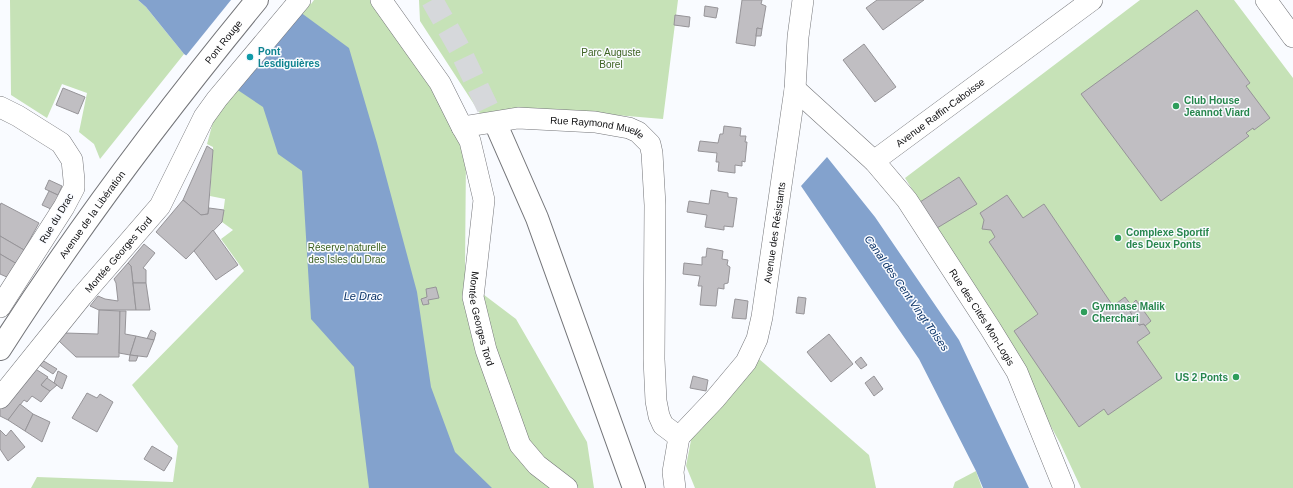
<svg xmlns="http://www.w3.org/2000/svg" width="1293" height="488" viewBox="0 0 1293 488" font-family="Helvetica,sans-serif">
	<rect width="100%" height="100%" fill="#f9fbff"/>
	<g fill="#c6e2b7">
		<path d="M10,0H138L146,7L184,54L100,159L94,144L79,132L87,93L62,84L47,118L11,95Z"/>
		<path d="M314,0H375L408,39L466,156L465,270L471,285L516,319L587,442L594,488H31L37,477L173,482L178,446L132,385L244,271L221,239L233,230L222,222L225,199L210,196L213,147L207,144L216,111L308,1L311,4Z"/>
		<path d="M419,0H678L663,119L544,109L481,115L420,21Z"/>
		<path d="M1140,0H1234L1293,78V488H1081L1060,443L983,302L905,178Z"/>
		<path d="M759,359L869,455L876,488H695L686,466L693,430Z"/>
		<path d="M976,471L982,488H953L955,482Z"/>
	</g>
	<g fill="#83a2cd">
		<path d="M138,0H289L300,12L349,48L377,143L417,292L431,387L455,452L492,488H369L354,367L311,319L302,171L278,154L263,107L184,54L146,7Z"/>
		<path d="M827,157L875,217L959,340L1029,488H983L976,471L919,359L801,186Z"/>
	</g>
	<path fill="#f9fbff" d="M231,0H291L234,90L185,57Z"/>
	<g fill="#c0bec2" stroke="#969498">
		<path d="M742,0H762L761,4L766,6L762,29L757,28L755,46L736,43Z"/>
		<path d="M877,0H924L883,30L866,8Z"/>
		<path d="M705,6L718,8L716,18L704,16Z"/>
		<path d="M1197,10L1250,83L1246,86L1270,118L1254,130L1253,128L1246,133L1249,136L1161,201L1081,94Z"/>
		<path d="M675,15L690,17L689,27L674,25Z"/>
		<path d="M757,28L762,29L761,36H756Z"/>
		<path d="M864,44L896,87L875,102L843,60Z"/>
		<path d="M63,88L85,97L78,114L56,105Z"/>
		<path d="M724,126L741,128L740,136H746L745,142H747L745,162L742,161V166L735,165V173L718,171L719,162H716L717,153L698,151L700,141L718,143L720,134H723Z"/>
		<path d="M207,146L213,150L208,214L201,215L183,200Z"/>
		<path d="M959,177L977,204L937,228L920,202Z"/>
		<path d="M49,180L62,186L58,195L45,189Z"/>
		<path d="M711,190L728,193V197L737,198L733,227L724,226V230L705,227L707,215L687,212L689,201L709,204Z"/>
		<path d="M49,191L60,196L53,210L42,205Z"/>
		<path d="M1007,195L1023,218L1044,204L1113,306L1125,297L1131,305L1129,310L1139,325L1144,324L1150,333L1137,342L1162,378L1108,415L1104,409L1079,427L1014,331L1038,314L989,242L995,237L991,230L982,229L984,220L980,213Z"/>
		<path d="M183,200L201,215L208,214L209,208L224,210L222,222L186,259L156,232Z"/>
		<path d="M1,203L39,223L24,250L0,236V206Z"/>
		<path d="M213,230L238,265L216,280L194,251Z"/>
		<path d="M0,236L24,250L17,264L0,254Z"/>
		<path d="M144,244L155,253L143,268L146,270V283H133L131,266L128,263Z"/>
		<path d="M707,248L723,251L722,259L728,260L727,265L730,267L728,283L724,284V289L718,288L716,306L700,305L702,286H698L700,276L683,274L684,263L702,265V257H706Z"/>
		<path d="M0,254L17,264L9,278L0,274Z"/>
		<path d="M128,263L131,266L136,310H99L90,306L98,296L105,299L118,301L116,283L114,279Z"/>
		<path d="M133,283H146L150,310H136Z"/>
		<path d="M436,287L439,298L428,300L429,304L423,305L421,299L427,297L426,289Z"/>
		<path d="M798,297L806,298L804,314L796,313Z"/>
		<path d="M735,299L748,301L746,319L732,318Z"/>
		<path d="M1136,300L1151,321L1145,326L1144,324L1139,325L1129,310L1131,305Z"/>
		<path d="M99,310L120,311L119,357H76L59,341L65,333L98,334Z"/>
		<path d="M120,311H126L125,334L136,336L130,355L119,353Z"/>
		<path d="M151,330L156,333L154,340L147,339Z"/>
		<path d="M829,334L853,364L831,382L807,352Z"/>
		<path d="M136,336L154,340L147,357L130,355Z"/>
		<path d="M130,355L138,356L136,361H129Z"/>
		<path d="M861,357L867,365L861,369L855,362Z"/>
		<path d="M42,360L57,369L53,374L38,364Z"/>
		<path d="M34,368L48,377L41,385L50,391L41,402L32,396L27,402L24,400L8,420L0,416V406Z"/>
		<path d="M58,371L67,376L62,389L54,383Z"/>
		<path d="M693,376L708,380L706,391L690,388Z"/>
		<path d="M874,376L883,389L874,396L865,383Z"/>
		<path d="M47,378L57,385L50,391L41,385Z"/>
		<path d="M87,393L97,398L100,394L113,402L97,432L72,418Z"/>
		<path d="M20,404L33,414L25,431L8,420Z"/>
		<path d="M33,414L50,422L42,442L25,431Z"/>
		<path d="M0,430L6,436L11,430L25,447L8,461L0,449Z"/>
		<path d="M152,446L172,458L164,471L144,459Z"/>
	</g>
	<g fill="none" stroke-linecap="round" stroke-linejoin="round">
		<path stroke="#d6d8db" stroke-width="22" stroke-dasharray="22 11" stroke-linecap="butt" d="M432,0L459,48L498,129"/>
		<g stroke="#747579" stroke-width="22">
			<g id="minor">
				<path id="s1" d="M381,0L440,83L462,127L470,141L484,200L473,297L486,350L520,445L537,465L567,488"/>
				<path d="M1266,0L1293,37"/>
				<path id="s2" d="M795,89L874,161L907,200L990,328L1017,372L1064,488"/>
				<path d="M0,107L18,116L61,143L72,160L74,180V188L64,207L0,307"/>
				<path id="s3" d="M462,127L518,118L595,122L629,128L638,132L650,144L652,153L655,205L654,359L656,401L659,416L663,425L679,437"/>
				<path id="s4" d="M874,161L1092,0"/>
				<path id="s5" d="M0,398L82,296L160,206L204,117L217,99L300,0"/>
				<path id="s6" d="M679,437L715,399L746,362L757,339L762,317L795,89L798,37L803,0"/>
				<path d="M675,488L673,472L679,437"/>
			</g>
		</g>
		<g stroke="#747579" stroke-width="24">
			<g id="major">
				<path id="s7" d="M0,349C78,227 165,112 257,0"/>
			</g>
		</g>
		<g stroke="#747579" stroke-width="24">
			<path id="highway" d="M498,129L537,218L634,488"/>
		</g>
		<use href="#minor" stroke="#fff" stroke-width="21"/>
		<use href="#major" stroke="#fff" stroke-width="22"/>
		<use href="#highway" stroke="#fff" stroke-width="22"/>
	</g>
	<circle fill="#0f9aa8" stroke="#f9fbff" stroke-width="1.5" cx="250" cy="57" r="4"/>
	<g fill="#2e9e5b" stroke="#f9fbff" stroke-width="1.5">
		<circle cx="1176" cy="106" r="4"/>
		<circle cx="1118" cy="238" r="4"/>
		<circle cx="1084" cy="312" r="4"/>
		<circle cx="1236" cy="377" r="4"/>
	</g>
	<g text-anchor="middle" stroke-width="3" stroke-linejoin="round" paint-order="stroke">
		<g font-size="10" fill="#101012" stroke="#f9fbff">
			<text dy="4" stroke="none"><textPath href="#s7" startOffset="380">Pont Rouge</textPath></text>
			<text dy="4" stroke="none"><textPath href="#s4" startOffset="82">Avenue Raffin-Caboisse</textPath></text>
			<text dy="4" stroke="none"><textPath href="#s3" startOffset="137">Rue Raymond Muelle</textPath></text>
			<text dy="4" stroke="none"><textPath href="#s7" startOffset="163">Avenue de la Libération</textPath></text>
			<text transform="translate(56 218) rotate(-59)" y="4">Rue du Drac</text>
			<text dy="4" stroke="none"><textPath href="#s6" startOffset="234">Avenue des Résistants</textPath></text>
			<text dy="4" stroke="none"><textPath href="#s5" startOffset="186">Montée Georges Tord</textPath></text>
			<text dy="4" stroke="none"><textPath href="#s2" startOffset="297">Rue des Cités Mon-Logis</textPath></text>
			<text dy="4" stroke="none"><textPath href="#s1" startOffset="348">Montée Georges Tord</textPath></text>
		</g>
		<g font-size="10" font-weight="bold" fill="#0d838f" stroke="#f9fbff" text-anchor="start">
			<text x="258" y="55">Pont<tspan x="258" dy="12">Lesdiguières</tspan></text>
		</g>
		<g font-size="10" fill="#3d6222" stroke="#f9fbff">
			<text x="611" y="56">Parc Auguste<tspan x="611" dy="12">Borel</tspan></text>
			<text x="347" y="251">Réserve naturelle<tspan x="347" dy="12">des Isles du Drac</tspan></text>
		</g>
		<g font-size="10" font-weight="bold" fill="#27864d" stroke="#f9fbff" text-anchor="start">
			<text x="1184" y="104">Club House<tspan x="1184" dy="12">Jeannot Viard</tspan></text>
			<text x="1126" y="236">Complexe Sportif<tspan x="1126" dy="12">des Deux Ponts</tspan></text>
			<text x="1092" y="310">Gymnase Malik<tspan x="1092" dy="12">Cherchari</tspan></text>
			<text x="1228" y="381" text-anchor="end">US 2 Ponts</text>
		</g>
		<g font-size="11" font-style="italic" fill="#093267" stroke="#f9fbff">
			<text transform="translate(907 293) rotate(55)" y="4">Canal des Cent Vingt Toises</text>
			<text x="363" y="300">Le Drac</text>
		</g>
	</g>
</svg>
